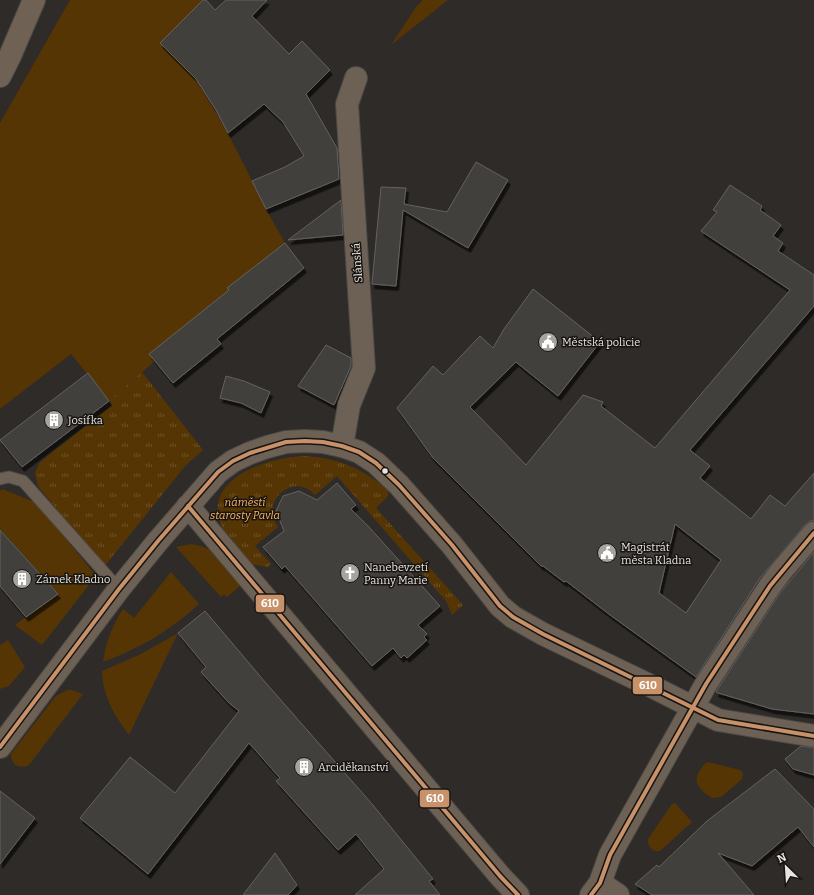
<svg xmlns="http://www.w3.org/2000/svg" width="814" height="895" viewBox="0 0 814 895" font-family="Bitter,serif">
	<defs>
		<pattern id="park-tufts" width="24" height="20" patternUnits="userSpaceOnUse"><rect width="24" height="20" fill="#563505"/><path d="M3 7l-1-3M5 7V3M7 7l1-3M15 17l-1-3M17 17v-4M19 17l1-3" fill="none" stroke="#6e5229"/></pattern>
		<filter id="shadow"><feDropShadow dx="2.5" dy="4.5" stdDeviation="0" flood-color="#0009"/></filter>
	</defs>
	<rect width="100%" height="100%" fill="#2e2b28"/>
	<g fill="#563505">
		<path d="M70,0H203L160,43L206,90L204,93C235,140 256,194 285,243L228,288L229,290L197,316L155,361L109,401L71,354L0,409V123Z"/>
		<path d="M423,0H448L391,45L416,7Z"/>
		<path d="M2,489L37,503L96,576L42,645L15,625L58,593L0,529V491Z"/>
		<path d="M192,544C216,548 225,563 240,580L239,587L227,597L224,594L221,597L176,547Z"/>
		<path d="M171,572L199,604C171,630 139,649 103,662C106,642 112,626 123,609L134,618Z"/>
		<path d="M178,633L129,735C114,715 103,696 102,671L141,654Z"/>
		<path d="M8,640L25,667L9,686L0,689V645Z"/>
		<path d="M67,690H72L83,694L29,765C19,770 10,764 11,754L56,696Z"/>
		<path d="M708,762L740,770L743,773L742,779L721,797L712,798C702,792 692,783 699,772C702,768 703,764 708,762Z"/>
		<path d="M675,803L692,822L660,851C653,852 651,849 648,843V839L672,804Z"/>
	</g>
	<g fill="url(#park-tufts)">
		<path d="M142,372L203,450L185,466L104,567L38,486L35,473L40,462L112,405L109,401Z"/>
		<path d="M307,456C340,459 361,468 387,489L388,491V496L376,508L463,605L452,615L446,601L337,476L315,495C294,471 259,501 278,527L255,546L271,564L268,567L251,564C240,552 225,538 220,522C204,476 274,456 307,456Z"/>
	</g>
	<g fill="#42403d" stroke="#64625f" fill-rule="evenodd" filter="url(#shadow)">
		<path d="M203,0H206L215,10L226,0H267L252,16L289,54L302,41L330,70L306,94L337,148L339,179L266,209L252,181L285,167L304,156L283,122L264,104L228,133L216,110L196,79L160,43Z"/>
		<path d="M476,162L508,180L468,248L403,210L396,286L372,284L381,187L406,188L404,204L447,212Z"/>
		<path d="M730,185L762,206L760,210L781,225L773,236L783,243L778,251L814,275V306L690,450L710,466L700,478L751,519L770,495L785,506L814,473V521H810L805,525L760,578L696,677L610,615L566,581L564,582L543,566H541L433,458L397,408L433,366L443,375L480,336L493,348L504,329L533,289L600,342L558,396L516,362L470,407L526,465L583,395L603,402L601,406L655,448L790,290L701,231L717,212L713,210ZM675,524L721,560L686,613L659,593Z"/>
		<path d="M341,200L343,235L288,240Z"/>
		<path d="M285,243L304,268L217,339L221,344L173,383L149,354L229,290L227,288Z"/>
		<path d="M326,345L351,358V366L334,405L298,386Z"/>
		<path d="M88,373L109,401L22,467L0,440Z"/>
		<path d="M226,376L244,381L270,392L261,413L241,403L220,398Z"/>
		<path d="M337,483L356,505L351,509L369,527L440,606L418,625L427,634L424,637L427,640L407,658L404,655L401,658L393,648L372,666L285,566L282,569L263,547L284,531L276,511L283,496L299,491L317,500Z"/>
		<path d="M0,530L58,594L26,617L0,586Z"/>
		<path d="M814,552V714L772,709L718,693L716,692L717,690L780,593Z"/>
		<path d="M205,611L265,682L372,804L433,879L429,881L440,895H355L384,869L356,834L338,850L276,781L280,778L249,743L148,874L80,818L130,757L175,793L239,711L229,703L201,672L206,667L178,633Z"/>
		<path d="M801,746L814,748V775L793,769L785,759Z"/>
		<path d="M775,769L814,809V847L798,827L752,866L718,853L754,895H652L635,884L657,865L659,867L707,821Z"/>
		<path d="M0,791L35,818L0,864Z"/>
		<path d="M275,853L297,885L288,895H243Z"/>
	</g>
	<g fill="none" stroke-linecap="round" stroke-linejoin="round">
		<g stroke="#4b4946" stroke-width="13">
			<path id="service" d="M0,479L9,477L23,481L119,589"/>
		</g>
		<g stroke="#4b4946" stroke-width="24">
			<g id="minor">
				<path d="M342,446L349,405L364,368L347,104L356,78"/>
				<path d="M188,506L500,876L518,895"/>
				<path d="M0,747L119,589L158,541L218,472L233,461L250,453L267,447L286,442L305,441L323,442L342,446L359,452L376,463L399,485L452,545L500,606L513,617L543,634L647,684L718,720L814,736"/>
				<path d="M600,883L618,895"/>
				<path d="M591,895L600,883L610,855L706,684L770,586L783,569L814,533"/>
			</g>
		</g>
		<g stroke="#4b4946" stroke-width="24">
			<path id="secondary" d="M0,76L10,56L34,0"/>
		</g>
		<use href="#service" stroke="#6c6154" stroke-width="11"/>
		<use href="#minor" stroke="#6c6154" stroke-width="22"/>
		<use href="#secondary" stroke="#6f6255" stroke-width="22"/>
		<g stroke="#171411" stroke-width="7">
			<g id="bus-1">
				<path d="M188,506L500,876L518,895"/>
				<path d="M0,747L119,589L158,541L218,472L233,461L250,453L286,442L305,441L323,442L342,446L359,452L376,463L399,485L452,545L500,606L513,617L543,634L718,720L814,736"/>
				<path d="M591,895L600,883L610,855L706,684L770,586L814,533"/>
			</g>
		</g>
		<use href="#bus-1" stroke="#c7916a" stroke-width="4"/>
	</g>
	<defs>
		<g id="civic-disc" transform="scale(1)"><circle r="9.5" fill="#a7a39f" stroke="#171411"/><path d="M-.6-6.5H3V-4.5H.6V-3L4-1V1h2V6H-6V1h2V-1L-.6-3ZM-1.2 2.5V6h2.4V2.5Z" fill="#fff"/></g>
		<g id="building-disc" transform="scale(1)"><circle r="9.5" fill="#a7a39f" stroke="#171411"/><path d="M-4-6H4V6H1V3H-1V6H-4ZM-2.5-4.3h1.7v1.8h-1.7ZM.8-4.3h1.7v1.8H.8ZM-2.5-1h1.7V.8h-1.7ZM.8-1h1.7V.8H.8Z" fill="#fff"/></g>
		<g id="church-disc" transform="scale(1)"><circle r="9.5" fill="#a7a39f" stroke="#171411"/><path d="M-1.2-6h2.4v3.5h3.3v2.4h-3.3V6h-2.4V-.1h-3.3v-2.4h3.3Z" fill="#fff"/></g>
	</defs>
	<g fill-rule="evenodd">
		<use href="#civic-disc" x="548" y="342"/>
		<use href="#building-disc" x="54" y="420"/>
		<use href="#civic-disc" x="607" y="553"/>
		<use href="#church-disc" x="350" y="573"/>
		<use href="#building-disc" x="22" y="579"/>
		<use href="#building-disc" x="304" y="767"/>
	</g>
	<circle fill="#e8e4df" stroke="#171411" stroke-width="1.5" cx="385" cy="471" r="3.5"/>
	<g text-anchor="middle" stroke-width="3" stroke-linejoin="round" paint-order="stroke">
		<g font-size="11" fill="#e8e4df" stroke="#171411">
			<text transform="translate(357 263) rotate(-94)" y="4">Slánská</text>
		</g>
		<g font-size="11" fill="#e8e4df" stroke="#171411" text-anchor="start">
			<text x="562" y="346">Městská policie</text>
			<text x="68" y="424">Josífka</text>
			<text x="621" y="551">Magistrát<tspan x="621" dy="13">města Kladna</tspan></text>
			<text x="364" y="571">Nanebevzetí<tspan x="364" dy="13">Panny Marie</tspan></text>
			<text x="36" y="583">Zámek Kladno</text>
			<text x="318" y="771">Arciděkanství</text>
		</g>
		<g font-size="11" font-style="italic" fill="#feb55e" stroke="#171411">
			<text x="245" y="506">náměstí<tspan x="245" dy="13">starosty Pavla</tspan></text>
		</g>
	</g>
	<g stroke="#171411" stroke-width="1.5">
		<rect x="255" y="594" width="30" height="19" rx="4" fill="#c7916a"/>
		<rect x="632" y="676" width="31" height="19" rx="4" fill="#c7916a"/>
		<rect x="419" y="789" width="31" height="19" rx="4" fill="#c7916a"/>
	</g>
	<g font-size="11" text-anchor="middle" font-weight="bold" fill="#fff">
		<text x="270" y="607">610</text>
		<text x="648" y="689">610</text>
		<text x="435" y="802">610</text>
	</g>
	<g transform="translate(786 867) rotate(335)" stroke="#171411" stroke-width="3" paint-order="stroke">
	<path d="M0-3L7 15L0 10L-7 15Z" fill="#e8e4df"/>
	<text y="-6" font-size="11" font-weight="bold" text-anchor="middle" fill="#e8e4df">N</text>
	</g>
</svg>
